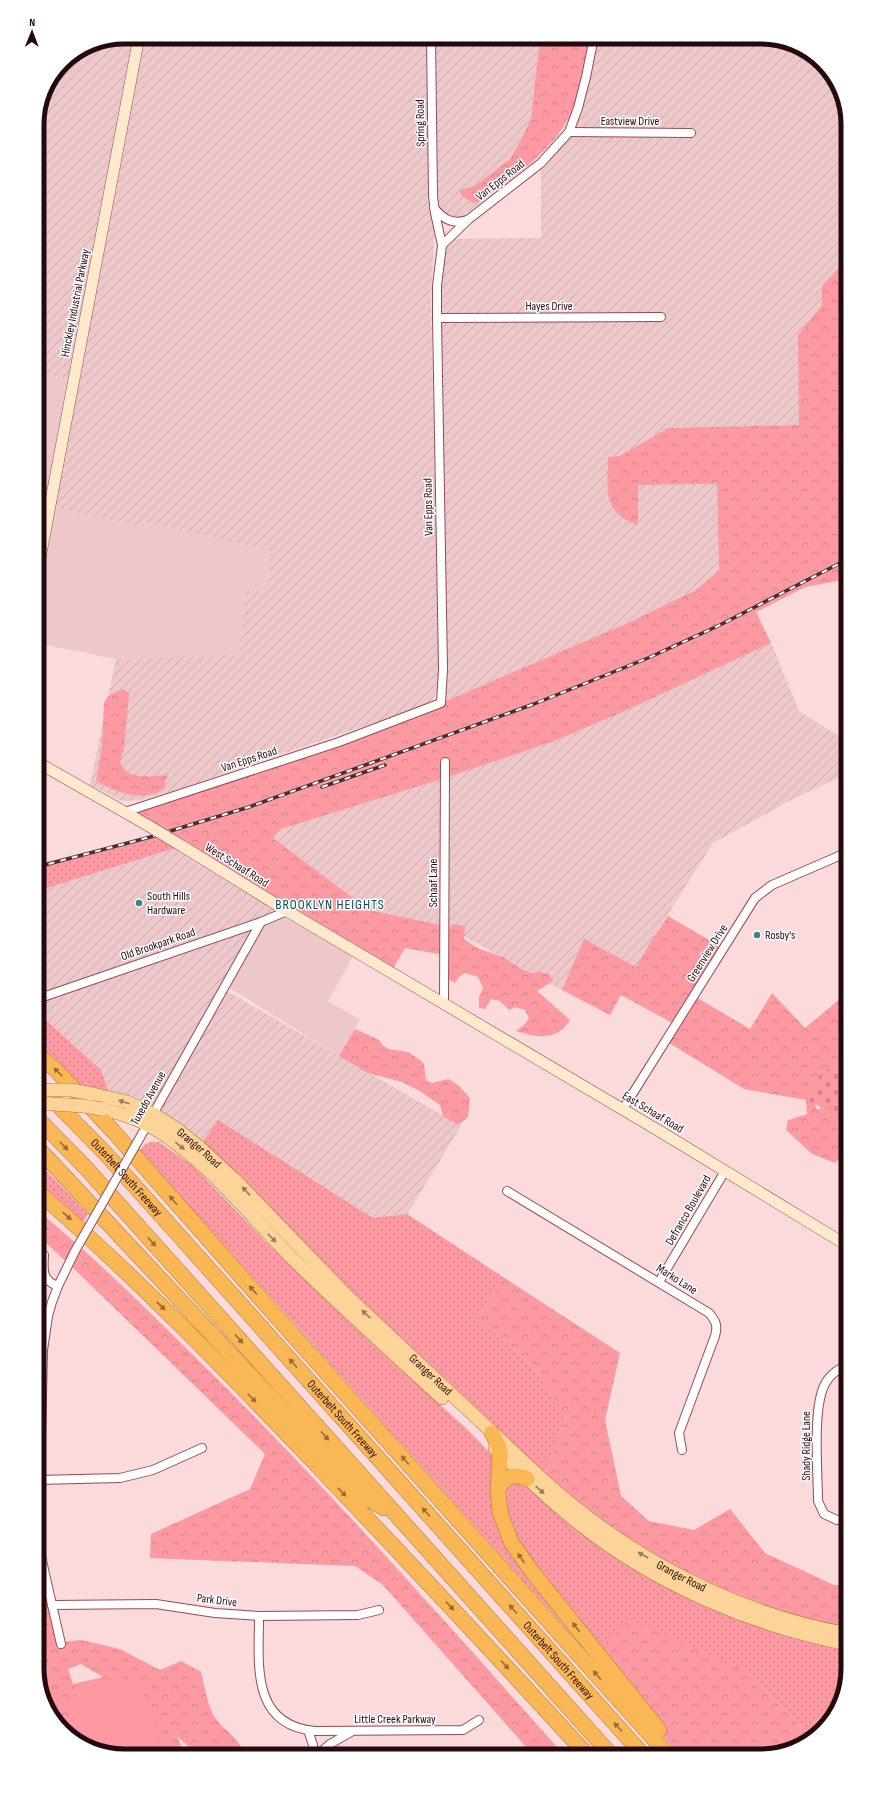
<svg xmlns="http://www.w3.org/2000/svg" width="885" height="1793" viewBox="0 0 885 1793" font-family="'Sofia Sans Condensed',sans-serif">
	<defs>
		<pattern id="industrial-furrows" width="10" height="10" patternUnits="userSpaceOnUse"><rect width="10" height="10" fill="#ecc8ca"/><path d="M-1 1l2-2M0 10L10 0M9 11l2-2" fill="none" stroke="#caaaac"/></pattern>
		<pattern id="grass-dots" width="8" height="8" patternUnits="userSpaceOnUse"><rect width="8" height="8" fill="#fc99a2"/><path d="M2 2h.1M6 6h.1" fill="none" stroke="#d8828a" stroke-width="1.8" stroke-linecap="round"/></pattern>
		<pattern id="forest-crowns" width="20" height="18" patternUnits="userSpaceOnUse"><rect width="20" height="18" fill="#fc99a2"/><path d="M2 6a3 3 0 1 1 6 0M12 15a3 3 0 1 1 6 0" fill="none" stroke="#d8828a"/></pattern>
		<pattern id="cemetery-stones" width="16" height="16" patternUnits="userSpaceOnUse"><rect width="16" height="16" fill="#fc99a2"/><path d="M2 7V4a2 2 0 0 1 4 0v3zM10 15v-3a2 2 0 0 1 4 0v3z" fill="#d8828a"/></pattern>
	</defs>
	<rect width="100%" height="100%" fill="#fbdadc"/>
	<g fill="#ecc8ca">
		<path d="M37,373L69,379L55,508L140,527L141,522L269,549L268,591H245L241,655L116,659L37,643Z"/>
		<path d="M287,911L356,951L328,1001L360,1020L339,1056L225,985L261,922Z"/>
	</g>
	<g fill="url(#industrial-furrows)">
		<path d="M124,37H133L69,379L37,373V118L44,90L63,62L91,44Z"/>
		<path d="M144,37H426L429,209L434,228V238L431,302L439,681L438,690L432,700L418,708L173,791L140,800L123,801L90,785L116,659L240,655L245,591H268L269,550L142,522L140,527L55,508Z"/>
		<path d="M436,37H540L531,118H569L557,138L531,164L460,218L447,216L438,208Z"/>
		<path d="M594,37H767L814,55L841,91L848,124V256L822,286V305L798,335L800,425L668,428L620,485L717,484L719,570L696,590L630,622L441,703L440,258L448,239L541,238V163L569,132Z"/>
		<path d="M771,643L799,711L848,742V773L793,799L713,843L651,941L636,967L584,939L562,990L445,926L369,910L273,838L281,829L445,778L552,742L625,711Z"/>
		<path d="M182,846L287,911L261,922L223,989L461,1126L407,1214L373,1218L218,1121L199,1147L111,1098L101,1070L37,1012V891Z"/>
	</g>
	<g fill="url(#grass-dots)">
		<path d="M163,834L182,846L37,891V864Z"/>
		<path d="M37,1012L101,1070L111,1098L83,1092L37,1054Z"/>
		<path d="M218,1120L373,1218L407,1214L503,1277L478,1319L534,1367L566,1418L543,1480L199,1147Z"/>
		<path d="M150,1142H159L192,1165L267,1243L399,1368L466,1428L494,1457L495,1509L589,1654L140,1151L144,1145Z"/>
		<path d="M37,1161L88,1214L82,1224L37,1186Z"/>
		<path d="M508,1477L848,1644V1670L833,1718L810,1737L750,1673L596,1651L506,1529L504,1480Z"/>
	</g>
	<g fill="url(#forest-crowns)" fill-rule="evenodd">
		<path d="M540,37H594L573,120H567C549,154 511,178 480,201L473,203L462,196L459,190L475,186L510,159L520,142L531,119Z"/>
		<path d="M848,257V579L805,587L756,612L771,643L625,711L552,742L445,778L281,829L273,838L369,910L445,926L444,955L405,948L391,972L125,812L441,703L630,622L696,590L719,570L717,484L638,485V525C601,512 608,489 608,457L620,456L668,428L799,425L798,335L822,305V286Z"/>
		<path d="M124,689L129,694L124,748L120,762C122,765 123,769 126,771C135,779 155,776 167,775L168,776L165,781V788C144,803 117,793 96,781L102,746L104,703L108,696Z"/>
		<path d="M668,916L724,949L694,996L750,1029L772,993L805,1028L841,998L848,980V1067L823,1070L815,1104L817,1110L821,1108L848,1113C848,1132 851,1150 835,1163L812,1154L786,1130L788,1120L807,1114L806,1100L744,1089L666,1041L676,1025L621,995L610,1015L562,990L584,939L636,967L651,941Z"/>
		<path d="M453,924L465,926L464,939L477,948L503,957L520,968L531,973L539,972L549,974L553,981L537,991L570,1020C557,1041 537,1038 516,1031L525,1024L529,1018L525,1010L515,1007L509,1010L500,1001L491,999L485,1009L479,1008V997L483,988L478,977L465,973L459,977L455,983L449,980V928Z"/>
		<path d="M355,1029L379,1040L383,1046L388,1049L408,1052L420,1060L424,1064L426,1080L432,1083L449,1079L458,1085L470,1098L468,1117L458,1125L443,1116L440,1105L418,1090L402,1082L368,1073L339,1056Z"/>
		<path d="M37,1210C93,1256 145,1307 196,1358C325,1485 445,1621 565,1756H534L383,1585L355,1566L150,1558L151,1534L250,1489L265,1454L69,1264L37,1235Z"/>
		<path d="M503,1277L620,1353L605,1420L621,1496L649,1521L694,1530L730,1509L765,1553L834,1585H848V1634L834,1632L676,1574L543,1480L566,1418L534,1367L478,1319Z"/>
		<path d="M37,1559L61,1642L81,1640L120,1649L160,1670L181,1661L201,1672C204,1685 208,1708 216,1719C227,1733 240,1738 244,1756H199L177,1736L185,1756H118L71,1738L44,1702L37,1669ZM81,1664L103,1677L73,1684L68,1669Z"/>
		<path d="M630,1619L750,1673L810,1737L794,1749L761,1756H679L596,1651Z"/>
	</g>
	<path fill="url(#cemetery-stones)" d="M848,1067V1121L807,1100L823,1070Z"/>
	<path fill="#fc99a2" d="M124,1678L141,1689L154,1716L158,1740L145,1756H118L71,1738L69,1736L73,1687Z"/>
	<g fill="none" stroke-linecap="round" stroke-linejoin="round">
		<g stroke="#914c54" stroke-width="10">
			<g id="street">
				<path d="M431,37L433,196L435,213L442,245"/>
				<path d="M569,132L691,133"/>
				<path d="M434,208C443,219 453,225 467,220"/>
				<path d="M437,318L661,317"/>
				<path d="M125,812L339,742L441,703L443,669L437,318V286L442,245L469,219L541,163L569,132L578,108L586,77L594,37"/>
				<path d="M37,999L261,922L287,911"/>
				<path d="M444,1003L445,762"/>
				<path d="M623,1109L755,898L772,885L848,852"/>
				<path d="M138,1141L261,922"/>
				<path d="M507,1191L709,1313C716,1321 718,1326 715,1336L679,1433L682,1450"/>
				<path d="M44,1255C43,1270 42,1281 58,1286"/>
				<path d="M659,1282L725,1171"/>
				<path d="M37,1480L120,1478L153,1470L202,1448"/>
				<path d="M848,1520H837L824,1514L818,1501C818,1472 812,1408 825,1384C830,1374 839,1369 848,1364"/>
				<path d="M52,1605L156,1604L215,1613L259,1616L358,1615L379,1610"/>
				<path d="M259,1616C259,1663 250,1725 315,1731L463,1730L479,1720"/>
				<path d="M61,1644L40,1552V1480L43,1350L48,1316L52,1302L58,1286L75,1251"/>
				<path d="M308,1730L313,1745L314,1756"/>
				<path d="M316,1756L330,1744L351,1732"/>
			</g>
		</g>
		<g stroke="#914c54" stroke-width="12">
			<g id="secondary">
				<path d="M37,574L139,37"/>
				<path d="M37,762L149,826"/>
				<path d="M182,846L287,911L661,1132L848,1246"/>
			</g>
		</g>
		<g stroke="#af7a3c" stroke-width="14">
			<g id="primary">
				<path id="s1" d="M93,1094L127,1102L153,1114L178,1130L199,1147L236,1181L348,1297L543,1480C629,1558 734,1613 848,1634"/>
				<path d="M102,1109C118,1113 134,1117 148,1125C202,1154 250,1216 294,1260C342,1307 392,1352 442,1398"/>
				<path d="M495,1448C522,1473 548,1499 577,1522C655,1584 750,1625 848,1644"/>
			</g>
		</g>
		<g stroke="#af7a3c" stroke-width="16">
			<g id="highway">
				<path d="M37,1054L56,1070L113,1131L267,1306L669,1756"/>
				<path id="s2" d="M50,1097L105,1153L184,1241L644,1756"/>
				<path d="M37,1118L87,1169L612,1756"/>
				<path d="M37,1147L362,1495L384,1508"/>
				<path d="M37,1191C134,1275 223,1367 312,1460C405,1558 497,1656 588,1756"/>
				<path d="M492,1433L499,1447L500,1453L498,1492L500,1512L511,1542L533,1573L659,1730"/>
				<path d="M499,1487C507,1476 514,1473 527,1479"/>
			</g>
		</g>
		<use href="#street" stroke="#fff" stroke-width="8"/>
		<use href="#secondary" stroke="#fee9cc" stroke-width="11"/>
		<use href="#primary" stroke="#fcd499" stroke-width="13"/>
		<use href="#highway" stroke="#fab755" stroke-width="15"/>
		<g stroke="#4a2e32" stroke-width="3.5">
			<g id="rail">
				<path d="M322,787L385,765"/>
				<path d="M37,867L154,836L249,807L534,704L648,658L720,625L848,559"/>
			</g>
		</g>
		<use href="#rail" stroke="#fff" stroke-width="2" stroke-dasharray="6" stroke-linecap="butt"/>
		<g stroke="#914c54" stroke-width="10" stroke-linecap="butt">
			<path id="street-bridge" d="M75,1251L138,1141"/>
		</g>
		<g stroke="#914c54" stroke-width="12" stroke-linecap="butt">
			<path id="secondary-bridge" d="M149,826L182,846"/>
		</g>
		<g stroke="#af7a3c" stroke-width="14" stroke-linecap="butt">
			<g id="primary-bridge">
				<path d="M37,1090H71L93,1094"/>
				<path d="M37,1103L84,1106L102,1109"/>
			</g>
		</g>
		<use href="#street-bridge" stroke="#fff" stroke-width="8"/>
		<use href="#secondary-bridge" stroke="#fee9cc" stroke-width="11"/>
		<use href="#primary-bridge" stroke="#fcd499" stroke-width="13"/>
	</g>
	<defs><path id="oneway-solid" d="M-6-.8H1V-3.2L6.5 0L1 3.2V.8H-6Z"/></defs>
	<g fill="#9a6935">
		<use href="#oneway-solid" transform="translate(58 1072) rotate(-135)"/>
		<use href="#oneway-solid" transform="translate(64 1146) rotate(46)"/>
		<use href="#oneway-solid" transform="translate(173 1200) rotate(-131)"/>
		<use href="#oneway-solid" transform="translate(67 1216) rotate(41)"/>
		<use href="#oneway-solid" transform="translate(152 1242) rotate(48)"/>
		<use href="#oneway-solid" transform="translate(253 1290) rotate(-132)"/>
		<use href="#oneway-solid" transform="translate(161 1306) rotate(44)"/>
		<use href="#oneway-solid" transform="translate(239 1339) rotate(48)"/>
		<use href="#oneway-solid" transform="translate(293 1363) rotate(-132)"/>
		<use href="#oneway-solid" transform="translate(252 1398) rotate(46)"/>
		<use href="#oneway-solid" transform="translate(325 1436) rotate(48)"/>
		<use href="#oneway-solid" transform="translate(405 1460) rotate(-132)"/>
		<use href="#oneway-solid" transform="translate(342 1492) rotate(46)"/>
		<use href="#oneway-solid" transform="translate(426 1512) rotate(-132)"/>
		<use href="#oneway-solid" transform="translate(521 1558) rotate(-124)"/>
		<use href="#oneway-solid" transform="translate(450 1606) rotate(47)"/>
		<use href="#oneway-solid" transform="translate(513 1609) rotate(-132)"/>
		<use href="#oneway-solid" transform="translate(576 1627) rotate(-128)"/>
		<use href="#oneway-solid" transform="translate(505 1665) rotate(48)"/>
		<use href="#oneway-solid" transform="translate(597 1675) rotate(-132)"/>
		<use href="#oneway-solid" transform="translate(618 1727) rotate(-132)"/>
	</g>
	<g fill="#9b795a">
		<use href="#oneway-solid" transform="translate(124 1102) rotate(-162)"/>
		<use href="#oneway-solid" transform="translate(180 1146) rotate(39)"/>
		<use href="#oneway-solid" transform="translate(246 1191) rotate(-133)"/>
		<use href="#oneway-solid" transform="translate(272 1238) rotate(46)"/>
		<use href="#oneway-solid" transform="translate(366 1314) rotate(-137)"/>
		<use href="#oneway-solid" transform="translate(540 1490) rotate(42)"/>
		<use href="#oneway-solid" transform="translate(643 1555) rotate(-150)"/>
	</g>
	<g fill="#3d8685" stroke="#fff" stroke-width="1.5">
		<circle cx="139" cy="903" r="4"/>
		<circle cx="757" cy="935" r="4"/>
	</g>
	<g text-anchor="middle" stroke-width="3" stroke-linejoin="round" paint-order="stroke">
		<g font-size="12" fill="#24090d" stroke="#fff">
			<text x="630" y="125">Eastview Drive</text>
			<text transform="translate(420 123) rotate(-91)" y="4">Spring Road</text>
			<text transform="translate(500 180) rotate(-38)" y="4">Van Epps Road</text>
			<text transform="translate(75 303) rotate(-79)" y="4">Hinckley Industrial Parkway</text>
			<text x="549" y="310">Hayes Drive</text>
			<text transform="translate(428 507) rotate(-91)" y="4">Van Epps Road</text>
			<text transform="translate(249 759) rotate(-18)" y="4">Van Epps Road</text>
			<text transform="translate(237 865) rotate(32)" y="4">West Schaaf Road</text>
			<text transform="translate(433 883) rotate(-90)" y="4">Schaaf Lane</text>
			<text transform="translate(158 944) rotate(-19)" y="4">Old Brookpark Road</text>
			<text transform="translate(707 953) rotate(-58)" y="4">Greenview Drive</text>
			<text transform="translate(148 1098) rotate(-61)" y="4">Tuxedo Avenue</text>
			<text transform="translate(653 1112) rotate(31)" y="4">East Schaaf Road</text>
			<text dy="4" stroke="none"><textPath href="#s1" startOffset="121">Granger Road</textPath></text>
			<text dy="4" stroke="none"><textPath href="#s2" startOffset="111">Outerbelt South Freeway</textPath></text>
			<text transform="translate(688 1210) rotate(-60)" y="4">Defranco Boulevard</text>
			<text transform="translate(677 1279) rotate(32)" y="4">Marko Lane</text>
			<text dy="4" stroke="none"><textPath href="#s1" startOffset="445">Granger Road</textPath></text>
			<text dy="4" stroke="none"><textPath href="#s2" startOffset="435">Outerbelt South Freeway</textPath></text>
			<text transform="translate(806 1446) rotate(-90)" y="4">Shady Ridge Lane</text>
			<text dy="4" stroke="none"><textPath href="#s1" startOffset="768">Granger Road</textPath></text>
			<text transform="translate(217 1600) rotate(7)" y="4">Park Drive</text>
			<text dy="4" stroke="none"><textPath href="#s2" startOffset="759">Outerbelt South Freeway</textPath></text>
			<text x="395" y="1723">Little Creek Parkway</text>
		</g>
		<g font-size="12" fill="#24090d" stroke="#fff" text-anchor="start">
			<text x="147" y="900">South Hills<tspan x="147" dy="14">Hardware</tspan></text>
			<text x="765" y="939">Rosby's</text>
		</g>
		<g font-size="14" letter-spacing="1" fill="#0b4b4b" stroke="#fff">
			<text x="330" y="909">BROOKLYN HEIGHTS</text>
		</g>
	</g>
	<path d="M0 0H885V1793H0ZM124 44H761A80 80 0 0 1 841 124V1669A80 80 0 0 1 761 1749H124A80 80 0 0 1 44 1669V124A80 80 0 0 1 124 44Z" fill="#fff" fill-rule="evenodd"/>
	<path fill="none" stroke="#24090d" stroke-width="5" d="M124 44H761A80 80 0 0 1 841 124V1669A80 80 0 0 1 761 1749H124A80 80 0 0 1 44 1669V124A80 80 0 0 1 124 44Z"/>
	<g transform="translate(32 32) rotate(1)" stroke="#ffffff" stroke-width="3" paint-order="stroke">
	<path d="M0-3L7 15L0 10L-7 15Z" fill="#24090d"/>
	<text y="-6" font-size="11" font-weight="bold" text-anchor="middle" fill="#24090d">N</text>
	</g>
</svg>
